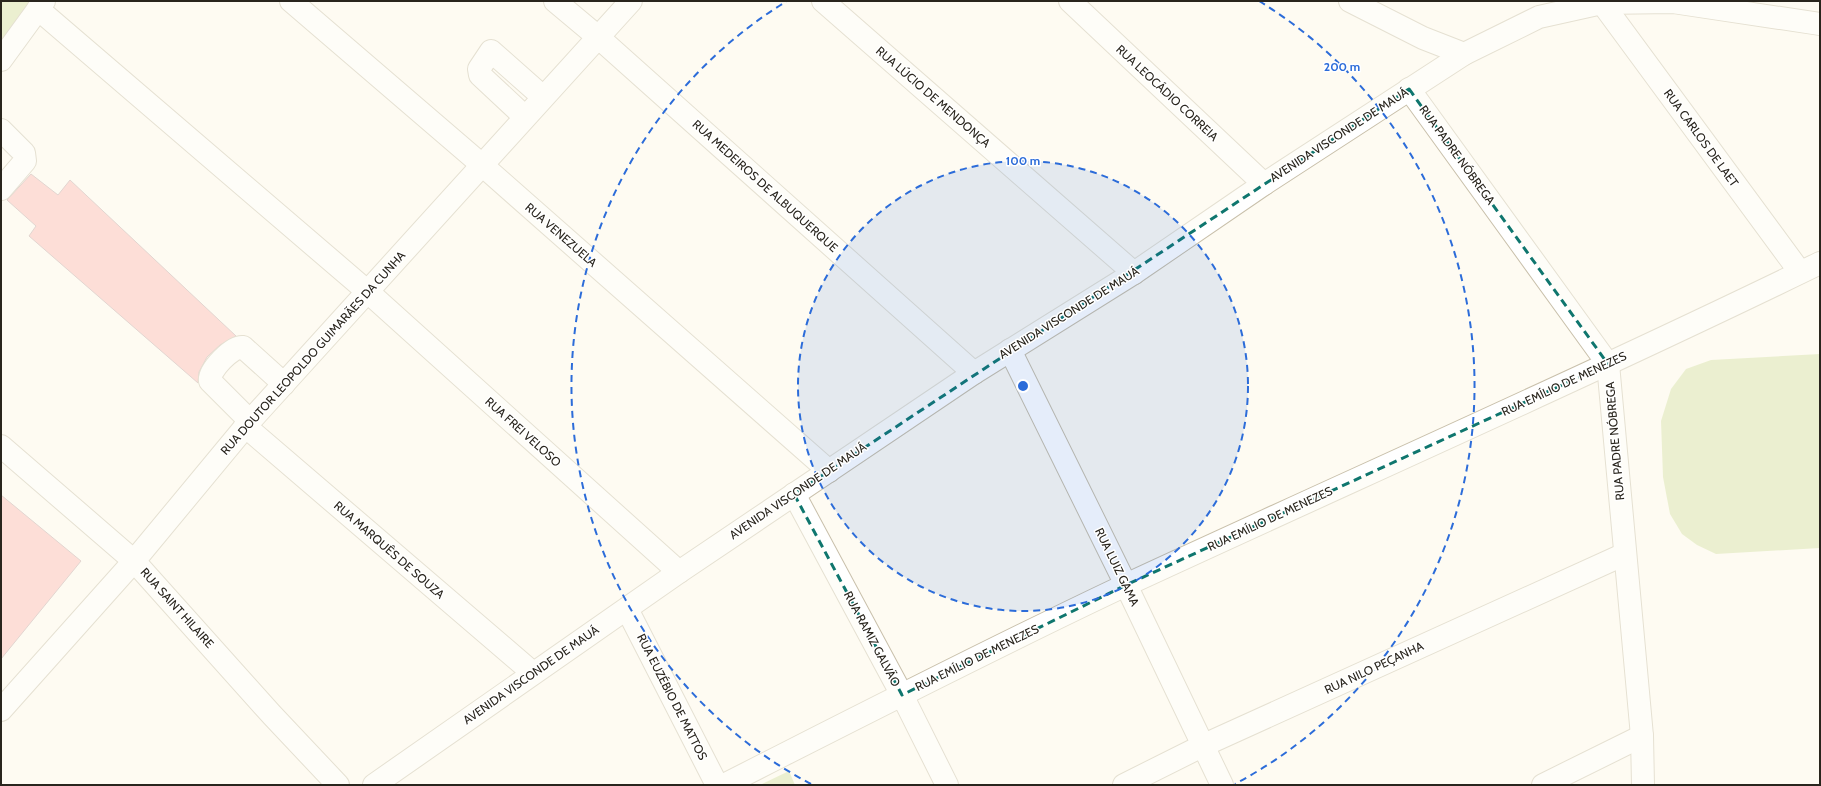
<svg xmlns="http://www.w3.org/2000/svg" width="1821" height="786" viewBox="0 0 1821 786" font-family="Cabin,sans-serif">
	<rect width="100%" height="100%" fill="#fefbf2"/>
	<g fill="#d6e1a7">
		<path d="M1,1H37L1,50Z"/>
		<path d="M1820,354V548L1716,554L1697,545L1682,534L1670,514L1663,477L1661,421L1671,389L1686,369L1711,360Z"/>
		<path d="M789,771L795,785H760Z"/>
	</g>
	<g fill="#fcbab7" stroke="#c2a7a6">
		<path d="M31,174L58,195L70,180L236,336L220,345L207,357L199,372L198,383L29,236L36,226L7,200Z"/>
		<path d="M1,495L81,561L1,659Z"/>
	</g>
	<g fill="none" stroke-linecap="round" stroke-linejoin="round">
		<g stroke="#c9c0ab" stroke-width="24">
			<g id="minor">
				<path d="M291,1L482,165L829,471"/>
				<path d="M555,1L598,37L974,373"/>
				<path d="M823,1L1134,273"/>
				<path d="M1070,1L1264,184"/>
				<path d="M1350,1L1423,38L1464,54"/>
				<path d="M1602,3L1800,272"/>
				<path d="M38,9L368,292L679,572"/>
				<path d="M1409,89L1608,364L1642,736L1643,785"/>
				<path d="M525,117L480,75L479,69L491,51L543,97"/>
				<path d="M1,130L24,153L25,161L1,189"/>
				<path d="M1010,350L1126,585L1222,785"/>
				<path d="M250,421L210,381C208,371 232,346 243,347L284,384"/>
				<path d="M245,426L533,673"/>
				<path d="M1,446L134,561L272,715L338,785"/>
				<path d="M794,494L902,695L947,785"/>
				<path d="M627,609L717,785"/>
				<path d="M1,710L134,561L250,421L631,1"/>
				<path d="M1124,785L1202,746L1625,554"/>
				<path d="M1543,785L1642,736"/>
			</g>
		</g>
		<g stroke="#c9c0ab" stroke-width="24">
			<g id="major">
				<path d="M1,60L44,1"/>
				<path d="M374,785L679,572L974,373L1134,273L1264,184L1464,54L1539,17L1602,3L1673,2L1820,24"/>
				<path d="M724,785C858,717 992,648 1128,584C1359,477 1592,374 1820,263"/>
			</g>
		</g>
		<use href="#minor" stroke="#fff" stroke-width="22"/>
		<use href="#major" stroke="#fff" stroke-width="22"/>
	</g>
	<path d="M0 0H1821V786H0ZM1409,89L1608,364L1126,585L902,695L794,494Z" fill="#fefbf2" fill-opacity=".55" fill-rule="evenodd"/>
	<path fill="none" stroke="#0f766e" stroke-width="3" stroke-dasharray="8 5" stroke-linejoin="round" d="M1409,89L1608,364L1126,585L902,695L794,494Z"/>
	<circle cx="1023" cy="386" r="225" fill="#2c6cd9" fill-opacity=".12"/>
	<g fill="none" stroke="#2c6cd9" stroke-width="2" stroke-dasharray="7 5">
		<circle cx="1023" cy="386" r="225"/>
		<path d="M811 784A451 451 0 0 1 787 1M1259 1A451 451 0 0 1 1235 784"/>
	</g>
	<g text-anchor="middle" stroke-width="3" stroke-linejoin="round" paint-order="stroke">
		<g font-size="12" fill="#29251d" stroke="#fff">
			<text transform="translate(1167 93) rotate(43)" y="4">RUA LEOCÁDIO CORREIA</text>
			<text transform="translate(933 97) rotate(41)" y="4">RUA LÚCIO DE MENDONÇA</text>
			<text transform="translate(1339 135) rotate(-33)" y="4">AVENIDA VISCONDE DE MAUÁ</text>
			<text transform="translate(1701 138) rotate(54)" y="4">RUA CARLOS DE LAET</text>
			<text transform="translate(1457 155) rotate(54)" y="4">RUA PADRE NÓBREGA</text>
			<text transform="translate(765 186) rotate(42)" y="4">RUA MEDEIROS DE ALBUQUERQUE</text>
			<text transform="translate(561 235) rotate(41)" y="4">RUA VENEZUELA</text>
			<text transform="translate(1069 313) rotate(-32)" y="4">AVENIDA VISCONDE DE MAUÁ</text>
			<text transform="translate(313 353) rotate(-48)" y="4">RUA DOUTOR LEOPOLDO GUIMARÃES DA CUNHA</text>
			<text transform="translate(1564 384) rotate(-25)" y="4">RUA EMÍLIO DE MENEZES</text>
			<text transform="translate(523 432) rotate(42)" y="4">RUA FREI VELOSO</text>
			<text transform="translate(1615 441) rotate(-95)" y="4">RUA PADRE NÓBREGA</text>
			<text transform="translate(798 491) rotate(-34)" y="4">AVENIDA VISCONDE DE MAUÁ</text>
			<text transform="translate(1270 519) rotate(-25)" y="4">RUA EMÍLIO DE MENEZES</text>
			<text transform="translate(389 550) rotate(41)" y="4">RUA MARQUÊS DE SOUZA</text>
			<text transform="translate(1117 567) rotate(64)" y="4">RUA LUIZ GAMA</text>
			<text transform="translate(177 608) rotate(48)" y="4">RUA SAINT HILAIRE</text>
			<text transform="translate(872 639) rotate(62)" y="4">RUA RAMIZ GALVÃO</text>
			<text transform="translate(977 658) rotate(-26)" y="4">RUA EMÍLIO DE MENEZES</text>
			<text transform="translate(1374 668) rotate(-25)" y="4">RUA NILO PEÇANHA</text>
			<text transform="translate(531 675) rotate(-35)" y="4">AVENIDA VISCONDE DE MAUÁ</text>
			<text transform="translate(672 697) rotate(63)" y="4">RUA EUZÉBIO DE MATTOS</text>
		</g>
	</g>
	<circle cx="1023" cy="386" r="6" fill="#2c6cd9" stroke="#fff" stroke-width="2"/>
	<g font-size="12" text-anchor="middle" font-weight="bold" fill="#2c6cd9" stroke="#fff" stroke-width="3" stroke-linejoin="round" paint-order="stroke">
		<text x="1342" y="71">200 m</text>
		<text x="1023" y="165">100 m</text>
	</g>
	<rect width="1821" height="786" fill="none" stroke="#29251d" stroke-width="4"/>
</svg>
